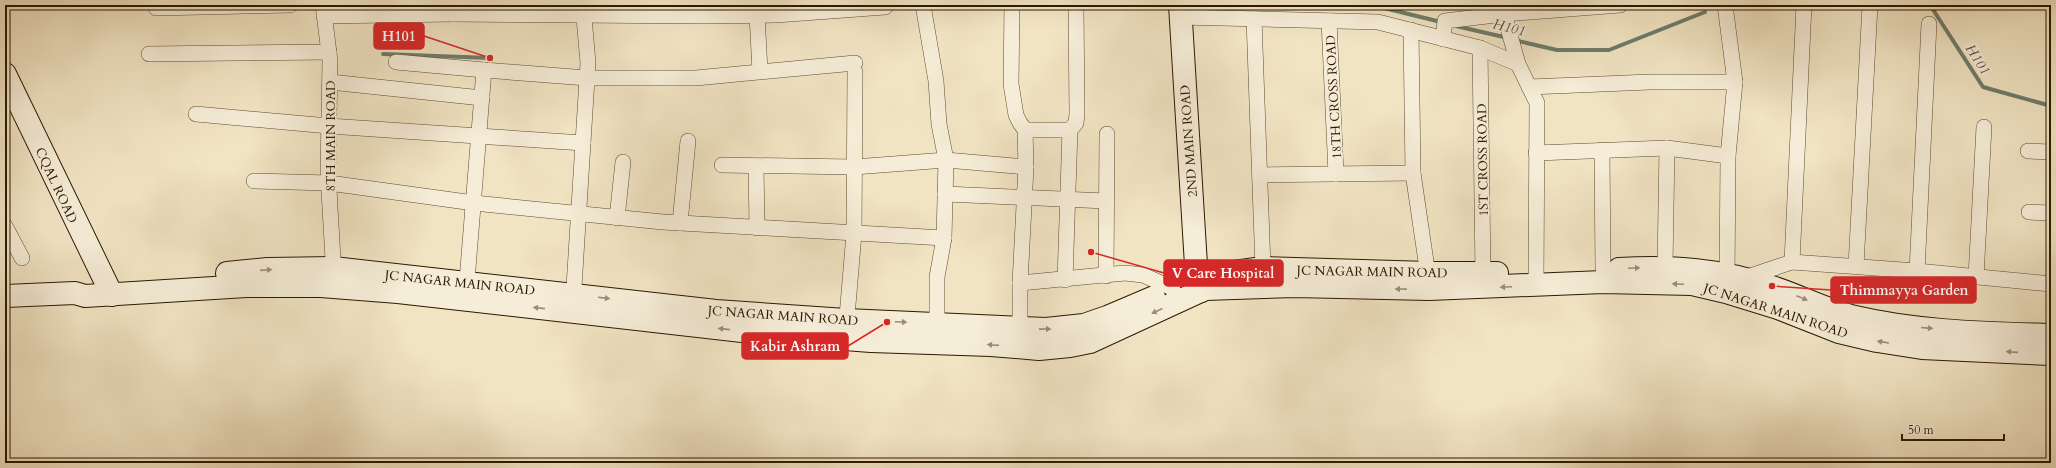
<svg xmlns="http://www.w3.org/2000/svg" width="2056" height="468" viewBox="0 0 2056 468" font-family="Cardo,serif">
	<rect width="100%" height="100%" fill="#f1e4c3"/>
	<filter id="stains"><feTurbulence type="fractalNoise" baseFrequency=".005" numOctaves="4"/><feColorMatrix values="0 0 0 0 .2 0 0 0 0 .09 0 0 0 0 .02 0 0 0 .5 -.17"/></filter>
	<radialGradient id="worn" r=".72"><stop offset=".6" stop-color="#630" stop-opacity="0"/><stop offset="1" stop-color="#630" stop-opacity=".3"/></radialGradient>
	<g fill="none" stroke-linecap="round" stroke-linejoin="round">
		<g stroke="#6f7c6b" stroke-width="4">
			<path d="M1280,5L1380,7L1441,22"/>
			<path d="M1930,5L1983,87L2051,106"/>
			<path d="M1456,26L1508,38"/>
			<path d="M1514,40L1557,50H1609L1705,12"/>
			<path d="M383,54L490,58"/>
		</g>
		<g stroke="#5d4b31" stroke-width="16">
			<g id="street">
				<path d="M323,5L330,61L328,172L334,277"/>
				<path d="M923,5L936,81L939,124L946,160L944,238L937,277V334"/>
				<path d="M1012,5L1011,84L1016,115L1020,123L1025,130L1026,167L1020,283V329"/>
				<path d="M1725,5L1735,82L1728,156L1727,283"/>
				<path d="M1502,6L1518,64"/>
				<path d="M156,8L290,5"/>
				<path d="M453,14L705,16L776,15L885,7"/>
				<path d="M757,15L760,71"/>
				<path d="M324,16L453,14L454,5"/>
				<path d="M1180,17L1378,22L1480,48L1518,64L1537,103L1536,285"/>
				<path d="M1254,19L1263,268"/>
				<path d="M1329,21L1336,174"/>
				<path d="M1411,30L1413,173L1429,282"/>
				<path d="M1443,39L1445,21L1504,14L1620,5"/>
				<path d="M1480,48L1483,273"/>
				<path d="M149,54L329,52"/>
				<path d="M396,62L484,70"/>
				<path d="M330,82L482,98"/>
				<path d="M1529,87L1650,82H1735"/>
				<path d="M196,114L329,126L583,143"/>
				<path d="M1025,130H1070"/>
				<path d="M1602,150L1603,269"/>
				<path d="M2028,151L2051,152"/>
				<path d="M1536,153L1667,148L1728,156"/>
				<path d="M722,165L854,167L946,160L1026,167"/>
				<path d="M756,166L757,228"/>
				<path d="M1260,175L1413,173"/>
				<path d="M254,181L329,183L474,203L663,222L944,238"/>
				<path d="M945,194L1106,201"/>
				<path d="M2029,212L2051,213"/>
				<path d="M617,218L623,162"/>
				<path d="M680,223L688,141"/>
				<path d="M5,226L22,258"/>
				<path d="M1792,262L1804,5"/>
				<path d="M1856,266L1870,5"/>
				<path d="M1665,267L1667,148"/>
				<path d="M1917,271L1929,24"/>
				<path d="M1106,276L1107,134"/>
				<path d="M1976,277L1984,127"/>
				<path d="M1744,278L1792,262L1917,271L2051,284"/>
				<path d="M1065,280L1070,130L1076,123L1077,114L1076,7"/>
				<path d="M1020,283L1125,273L1143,275L1172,288L1178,301"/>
				<path d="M466,293L484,70L587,78H696L855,63"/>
				<path d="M573,303L588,63L583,6"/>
				<path d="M846,328L854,234L855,72"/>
			</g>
		</g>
		<g stroke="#2c1800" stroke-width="24">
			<g id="secondary">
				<path d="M1180,5L1196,265L1201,291"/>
				<path d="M5,74L112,295"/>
				<path d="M1619,269C1672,266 1722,269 1772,287C1800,296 1826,310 1855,317C1918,332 1986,333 2051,335"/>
				<path d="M227,273L268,269L333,268L716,311L846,320L1046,329L1084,325L1107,317L1154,297"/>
				<path d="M1198,277L1263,268L1429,273H1497"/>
				<path d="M5,296L75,293L85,296L246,286H321L398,292L751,332L871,341L991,345L1039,349L1070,346L1090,342L1205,289L1295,286L1429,289L1603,282L1692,284L1726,292L1778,308L1839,332L1877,341L1922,348L2051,354"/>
			</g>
		</g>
		<use href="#street" stroke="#f6edd8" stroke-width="15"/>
		<use href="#secondary" stroke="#f6edd8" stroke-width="22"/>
	</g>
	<defs><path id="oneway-solid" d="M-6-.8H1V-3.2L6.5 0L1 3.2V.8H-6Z"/></defs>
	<g fill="#9b8d77">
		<use href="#oneway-solid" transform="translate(1634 268) rotate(-2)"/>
		<use href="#oneway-solid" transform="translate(266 270) rotate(-4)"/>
		<use href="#oneway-solid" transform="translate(1678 284) rotate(-178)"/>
		<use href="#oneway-solid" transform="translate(1506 287) rotate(177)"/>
		<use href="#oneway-solid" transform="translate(1401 289) rotate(-179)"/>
		<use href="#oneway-solid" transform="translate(604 298) rotate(7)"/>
		<use href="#oneway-solid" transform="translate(1802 298) rotate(22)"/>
		<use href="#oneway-solid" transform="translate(539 308) rotate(-174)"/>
		<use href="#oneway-solid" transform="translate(1157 311) rotate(155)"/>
		<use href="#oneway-solid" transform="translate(901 322) rotate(2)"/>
		<use href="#oneway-solid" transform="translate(1927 328) rotate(5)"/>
		<use href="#oneway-solid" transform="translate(724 329) rotate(-174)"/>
		<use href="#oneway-solid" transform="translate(1045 329) rotate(-1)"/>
		<use href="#oneway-solid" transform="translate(1883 342) rotate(-171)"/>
		<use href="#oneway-solid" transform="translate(993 345) rotate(-176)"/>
		<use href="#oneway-solid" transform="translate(2012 352) rotate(-176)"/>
	</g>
	<g text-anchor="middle" stroke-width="3.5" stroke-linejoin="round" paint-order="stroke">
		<g font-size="13" fill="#2c1800" stroke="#f6edd8">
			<text transform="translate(1333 97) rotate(-93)" y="5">18TH CROSS ROAD</text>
			<text transform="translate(330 136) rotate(-90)" y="5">8TH MAIN ROAD</text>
			<text transform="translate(1188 141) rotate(-94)" y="5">2ND MAIN ROAD</text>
			<text transform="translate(1482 160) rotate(-91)" y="5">1ST CROSS ROAD</text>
			<text transform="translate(57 185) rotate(65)" y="5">CQAL ROAD</text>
			<text transform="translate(1372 271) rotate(1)" y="5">JC NAGAR MAIN ROAD</text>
			<text transform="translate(460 282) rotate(6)" y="5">JC NAGAR MAIN ROAD</text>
			<text transform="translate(1776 310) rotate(18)" y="5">JC NAGAR MAIN ROAD</text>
			<text transform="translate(783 315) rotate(4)" y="5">JC NAGAR MAIN ROAD</text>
		</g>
		<g font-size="14" font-style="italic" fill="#53523f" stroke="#f6edd8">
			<text transform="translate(1509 27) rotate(14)" y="5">H101</text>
			<text transform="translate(1978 59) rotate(57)" y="5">H101</text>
		</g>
	</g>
	<path fill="none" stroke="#d62828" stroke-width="1.5" d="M490 58L424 36M1091 252L1164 273M1772 286L1831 290M887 322L848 346"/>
	<g fill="#d62828" stroke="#f6edd8" stroke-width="1.5">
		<circle cx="490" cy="58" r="4"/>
		<circle cx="1091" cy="252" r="4"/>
		<circle cx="1772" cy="286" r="4"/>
		<circle cx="887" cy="322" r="4"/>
	</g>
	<g fill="#d62828" stroke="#d62828" stroke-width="1.5">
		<rect x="374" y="23" width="50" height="26" rx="4"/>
		<rect x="1164" y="260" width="119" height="26" rx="4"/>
		<rect x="1831" y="277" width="145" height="26" rx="4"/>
		<rect x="742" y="333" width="106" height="26" rx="4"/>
	</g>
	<g font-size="14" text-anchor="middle" font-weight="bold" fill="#fff">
		<text x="399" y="41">H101</text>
		<text x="1223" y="278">V Care Hospital</text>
		<text x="1904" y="295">Thimmayya Garden</text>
		<text x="795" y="351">Kabir Ashram</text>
	</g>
	<rect width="2056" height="468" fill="none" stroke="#f1e4c3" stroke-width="20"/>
	<rect x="6" y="6" width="2044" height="456" fill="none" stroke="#2c1800" stroke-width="2"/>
	<rect x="10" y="10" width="2036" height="448" fill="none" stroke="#2c1800"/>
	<path d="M1902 434v6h102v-6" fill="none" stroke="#2c1800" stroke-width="2"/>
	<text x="1908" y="434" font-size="12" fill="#2c1800" stroke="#f6edd8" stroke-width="3" paint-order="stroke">50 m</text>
	<rect width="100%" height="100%" filter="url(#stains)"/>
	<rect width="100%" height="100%" fill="url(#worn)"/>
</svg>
